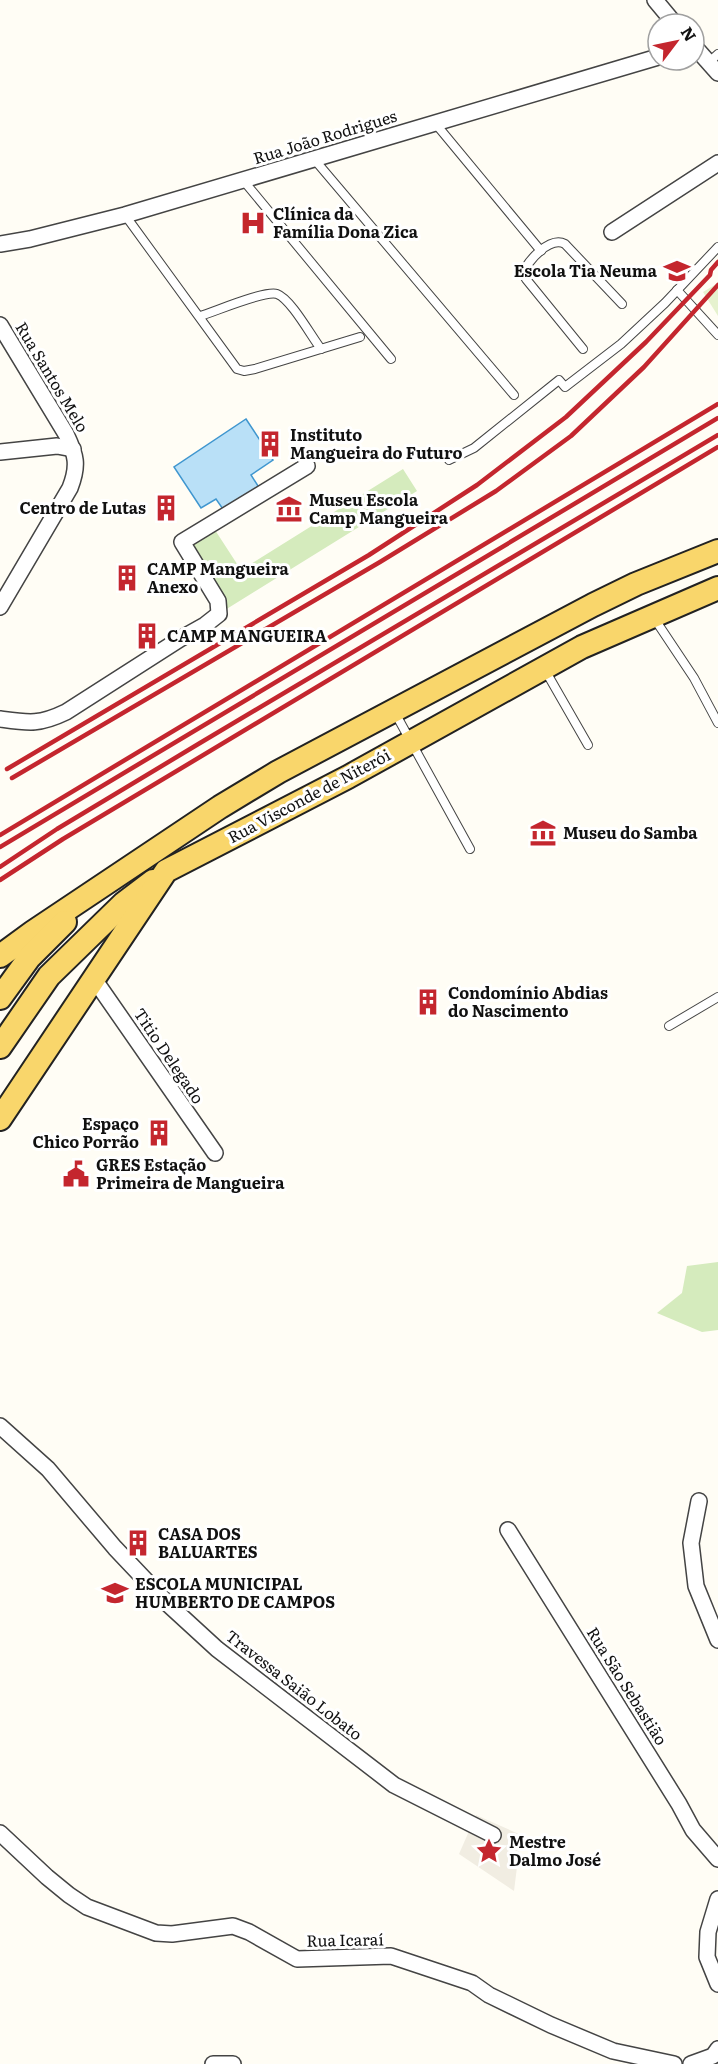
<svg xmlns="http://www.w3.org/2000/svg" width="718" height="2064" viewBox="0 0 718 2064" font-family="Literata,serif">
	<rect width="100%" height="100%" fill="#fffdf5"/>
	<g fill="#d5ebbd">
		<path d="M403,469L417,491L225,610L186,548L215,530L241,570Z"/>
		<path d="M718,1262V1330L702,1332L657,1313L682,1293L687,1266Z"/>
	</g>
	<path fill="#e6f2cf" d="M718,283V316L703,292Z"/>
	<path fill="#f1ede2" d="M476,1815L521,1835L514,1891L459,1854Z"/>
	<path fill="#b9e0f7" stroke="#3f96cf" stroke-width="1.5" d="M246,419L273,460L251,475L260,489L225,512L216,499L201,508L174,467Z"/>
	<g fill="none" stroke-linecap="round" stroke-linejoin="round">
		<g stroke="#444" stroke-width="10">
			<g id="service">
				<path d="M708,63L718,54"/>
				<path d="M435,123L541,251"/>
				<path d="M314,159L514,395"/>
				<path d="M243,180L391,359"/>
				<path d="M125,215L237,369L244,371L255,369L360,337"/>
				<path d="M677,290L718,335"/>
				<path d="M200,316C214,312 265,290 277,294C291,299 311,336 321,349"/>
				<path d="M583,349L526,279L523,274C527,261 550,236 565,244L622,304"/>
				<path d="M449,460L474,448L559,380L565,387L621,344L665,303L718,247"/>
				<path d="M654,618L694,678L718,723"/>
				<path d="M545,670L588,745"/>
				<path d="M394,711L470,849"/>
				<path d="M669,1026L718,997"/>
			</g>
		</g>
		<g stroke="#444" stroke-width="18">
			<g id="minor">
				<path d="M655,0L675,24"/>
				<path d="M694,46L718,73"/>
				<path d="M612,232L718,163"/>
				<path d="M0,244L30,239L125,215L658,57"/>
				<path d="M0,325L66,434C76,455 79,465 70,488L0,607"/>
				<path d="M0,452L57,446L73,449"/>
				<path d="M0,719C29,723 39,725 66,712L180,639L205,625L219,614L218,601L182,542L307,466"/>
				<path d="M94,979L215,1153"/>
				<path d="M0,1426L48,1469L115,1548L169,1605L217,1649L394,1785L493,1835"/>
				<path d="M699,1501L691,1543L696,1586L718,1640"/>
				<path d="M508,1530L679,1804L693,1830L718,1859"/>
				<path d="M0,1833L47,1877L69,1895L87,1907L156,1933L172,1934L233,1926L249,1932L297,1959L391,1956L472,1983L489,1995L551,2025L613,2051L674,2064"/>
				<path d="M718,1899L708,1932L707,1957L718,1984"/>
				<path d="M213,2064H233"/>
				<path d="M691,2064L713,2056L718,2049"/>
			</g>
		</g>
		<g stroke="#222" stroke-width="26">
			<g id="primary">
				<path d="M0,956L33,932L220,807L278,772L593,605L636,584L718,551"/>
				<path d="M0,998L29,958L65,922"/>
				<path d="M0,1047L49,976L124,903L153,881"/>
				<path d="M0,1119L166,871L348,777L582,647L718,588"/>
			</g>
		</g>
		<use href="#service" stroke="#fff" stroke-width="8"/>
		<use href="#minor" stroke="#fff" stroke-width="15"/>
		<use href="#primary" stroke="#f9d66b" stroke-width="22"/>
		<g stroke="#c4262e" stroke-width="4.5">
			<path d="M7,769L369,555L477,485L566,417L646,342L710,275L711,270L718,262"/>
			<path d="M12,778L380,562L496,491L571,436L644,367L718,285"/>
			<path d="M0,835L718,404"/>
			<path d="M0,847L718,418"/>
			<path d="M0,867L57,829L200,743L718,435"/>
			<path d="M0,880L63,839L718,447"/>
		</g>
	</g>
	<defs>
		<g id="hospital-bare" transform="scale(2.07)"><path d="M-5-5h3v3.5h4V-5h3V5h-3V1.5h-4V5h-3Z" fill="#c4262e" stroke="#fff" stroke-width="2.5" paint-order="stroke"/></g>
		<g id="school-bare" transform="scale(2.07)"><path d="M0-5L7-2L0 1L-7-2ZM-4 1L0 2.5L4 1V4Q0 6-4 4Z" fill="#c4262e" stroke="#fff" stroke-width="2.5" paint-order="stroke"/></g>
		<g id="building-bare" transform="scale(2.07)"><path d="M-4-6H4V6H1V3H-1V6H-4ZM-2.5-4.3h1.7v1.8h-1.7ZM.8-4.3h1.7v1.8H.8ZM-2.5-1h1.7V.8h-1.7ZM.8-1h1.7V.8H.8Z" fill="#c4262e" stroke="#fff" stroke-width="2.5" paint-order="stroke"/></g>
		<g id="museum-bare" transform="scale(2.07)"><path d="M0-6L6-3V-2H-6V-3ZM-5-1h2V3h-2ZM-1-1h2V3h-2ZM3-1h2V3H3ZM-6 4H6V6H-6Z" fill="#c4262e" stroke="#fff" stroke-width="2.5" paint-order="stroke"/></g>
		<g id="civic-bare" transform="scale(2.07)"><path d="M-.6-6.5H3V-4.5H.6V-3L4-1V1h2V6H-6V1h2V-1L-.6-3ZM-1.2 2.5V6h2.4V2.5Z" fill="#c4262e" stroke="#fff" stroke-width="2.5" paint-order="stroke"/></g>
		<g id="sight-bare" transform="scale(2.07)"><path d="M0-6L1.8-2.2L6-1.7L2.9 1.2L3.7 5.4L0 3.3L-3.7 5.4L-2.9 1.2L-6-1.7L-1.8-2.2Z" fill="#c4262e" stroke="#fff" stroke-width="2.5" paint-order="stroke"/></g>
	</defs>
	<g fill-rule="evenodd">
		<use href="#hospital-bare" x="253" y="223"/>
		<use href="#school-bare" x="677" y="271"/>
		<use href="#building-bare" x="270" y="444"/>
		<use href="#building-bare" x="166" y="508"/>
		<use href="#museum-bare" x="289" y="509"/>
		<use href="#building-bare" x="127" y="578"/>
		<use href="#building-bare" x="147" y="636"/>
		<use href="#museum-bare" x="543" y="833"/>
		<use href="#building-bare" x="428" y="1002"/>
		<use href="#building-bare" x="159" y="1133"/>
		<use href="#civic-bare" x="76" y="1174"/>
		<use href="#building-bare" x="138" y="1543"/>
		<use href="#school-bare" x="115" y="1593"/>
		<use href="#sight-bare" x="489" y="1851"/>
	</g>
	<g text-anchor="middle" stroke-width="6" stroke-linejoin="round" paint-order="stroke">
		<g font-size="16" fill="#111" stroke="#fff">
			<text transform="translate(325 137) rotate(-17)" y="6">Rua João Rodrigues</text>
			<text transform="translate(52 377) rotate(59)" y="6">Rua Santos Melo</text>
			<text transform="translate(309 796) rotate(-28)" y="6">Rua Visconde de Niterói</text>
			<text transform="translate(169 1056) rotate(56)" y="6">Titio Delegado</text>
			<text transform="translate(294 1685) rotate(38)" y="6">Travessa Saião Lobato</text>
			<text transform="translate(627 1686) rotate(58)" y="6">Rua São Sebastião</text>
			<text transform="translate(345 1940) rotate(-1)" y="6">Rua Icaraí</text>
		</g>
		<g font-size="16" font-weight="bold" fill="#111" stroke="#fff" text-anchor="start">
			<text x="273" y="220">Clínica da<tspan x="273" dy="18">Família Dona Zica</tspan></text>
			<text x="657" y="277" text-anchor="end">Escola Tia Neuma</text>
			<text x="290" y="441">Instituto<tspan x="290" dy="18">Mangueira do Futuro</tspan></text>
			<text x="309" y="506">Museu Escola<tspan x="309" dy="18">Camp Mangueira</tspan></text>
			<text x="146" y="514" text-anchor="end">Centro de Lutas</text>
			<text x="147" y="575">CAMP Mangueira<tspan x="147" dy="18">Anexo</tspan></text>
			<text x="167" y="642">CAMP MANGUEIRA</text>
			<text x="563" y="839">Museu do Samba</text>
			<text x="448" y="999">Condomínio Abdias<tspan x="448" dy="18">do Nascimento</tspan></text>
			<text x="139" y="1130" text-anchor="end">Espaço<tspan x="139" dy="18">Chico Porrão</tspan></text>
			<text x="96" y="1171">GRES Estação<tspan x="96" dy="18">Primeira de Mangueira</tspan></text>
			<text x="158" y="1540">CASA DOS<tspan x="158" dy="18">BALUARTES</tspan></text>
			<text x="135" y="1590">ESCOLA MUNICIPAL<tspan x="135" dy="18">HUMBERTO DE CAMPOS</tspan></text>
			<text x="509" y="1848">Mestre<tspan x="509" dy="18">Dalmo José</tspan></text>
		</g>
	</g>
	<g transform="translate(676 42) rotate(58)"><circle r="28" fill="#ffffff" stroke="#a0a0a0" stroke-width="1.5"/>
	<path d="M0-4.5L10 22L0 15L-10 22Z" fill="#c4262e"/>
	<text y="-9" font-size="16" font-weight="bold" text-anchor="middle" fill="#111111">N</text>
	</g>
</svg>
